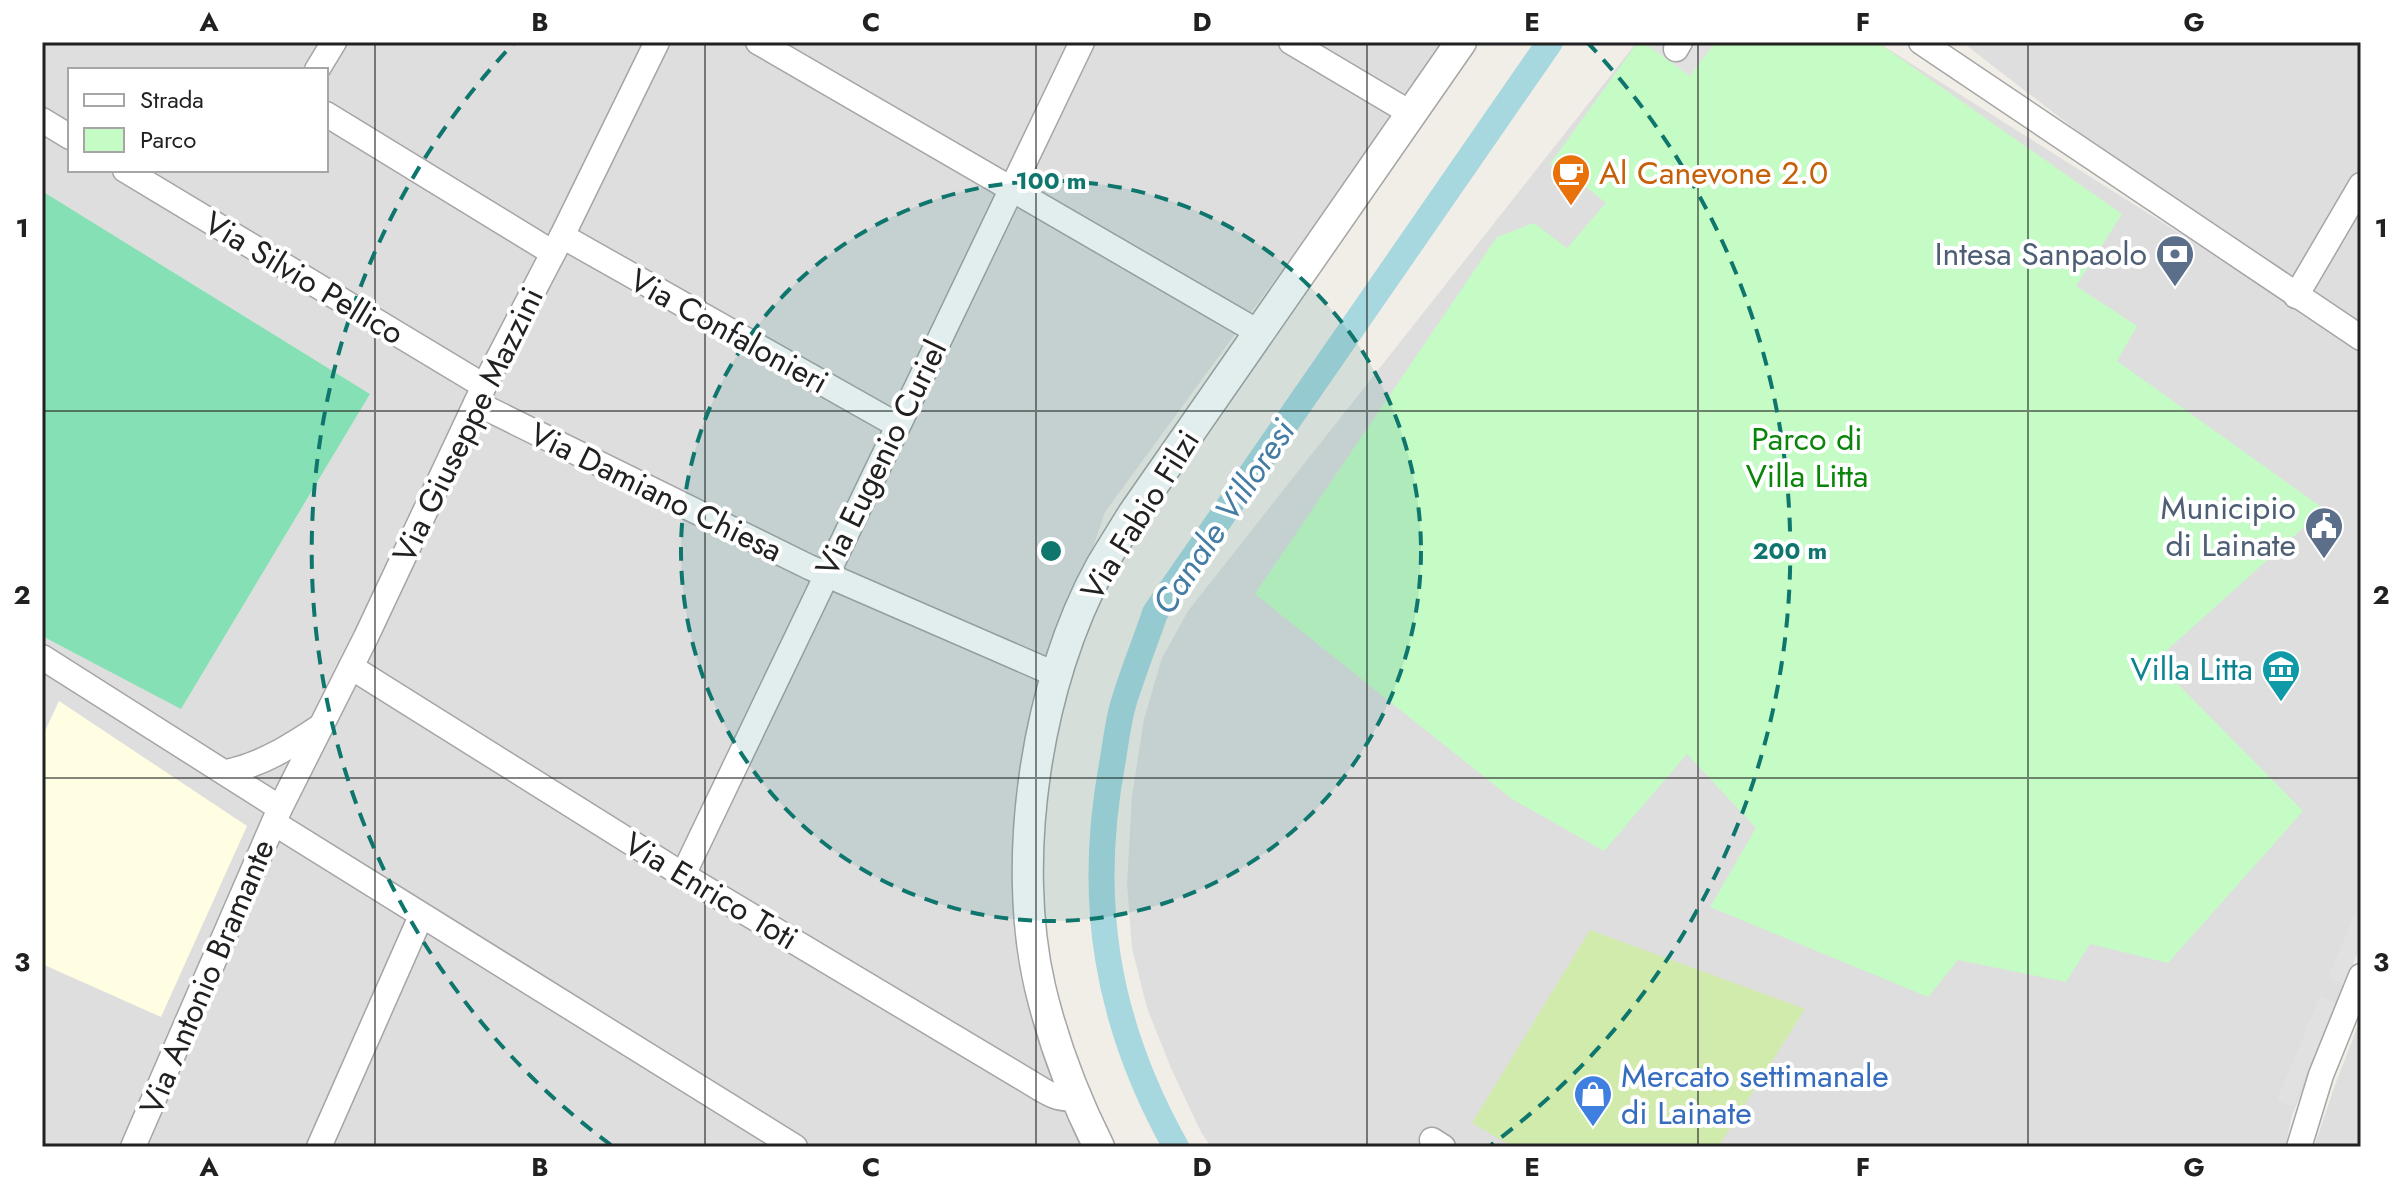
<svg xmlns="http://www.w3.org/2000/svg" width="2403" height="1189" viewBox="0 0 2403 1189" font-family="Jost,sans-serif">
	<rect width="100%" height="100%" fill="#f1ede7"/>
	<g fill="#dfdede" fill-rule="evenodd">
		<path d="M42,42H1449L1105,512L1065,630L1022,859L1094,1147H42V636L181,708L370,394L42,191ZM70,70H326V170H70Z"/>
		<path d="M1637,42H1643L1690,76L1715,42H1877L2295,306L2361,205V944L2292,1116L2285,1147H1211L1201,1132L1171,1068L1147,1008L1132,948L1127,884L1132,796L1144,719L1162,658L1188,611Z"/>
		<path d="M1962,42H2361V175L2292,297Z"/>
		<path d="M2361,1018V1147H2314L2335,1085Z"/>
	</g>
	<path fill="#fffde2" d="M59,701L247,826L161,1017L42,964V737Z"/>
	<path fill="#d1ebad" d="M1590,930L1805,1009L1718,1147H1514L1472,1123Z"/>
	<path fill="#c5fbc5" d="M1638,42H1643L1690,76L1715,42H1877L2122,214L2076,286L2137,326L2117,361L2324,509L2155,661L2303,811L2168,963L2090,944L2066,982L1958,960L1928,997L1710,907L1756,828L1687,754L1604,851L1512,799L1255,594L1497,237L1534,223L1567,248L1606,203L1581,183L1583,179L1567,168L1562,174L1550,164Z"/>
	<path fill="#85e1b5" d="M42,191L370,394L181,709L42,636Z"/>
	<g fill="#e1e1e1">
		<path d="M1643,42H1715L1690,76Z"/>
		<path d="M2361,899V943L2344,984L2328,977Z"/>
		<path d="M2320,996L2335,1003L2293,1106L2277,1100Z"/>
	</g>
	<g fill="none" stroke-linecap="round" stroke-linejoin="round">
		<path stroke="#a7d7df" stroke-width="26" d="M1176,1147C1106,1022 1086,900 1113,759C1116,741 1118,722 1123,705C1132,674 1145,643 1155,613L1550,42"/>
		<g stroke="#a5a5a5" stroke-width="27">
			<g id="minor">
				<path d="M758,42L1258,332"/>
				<path d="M1291,42L1412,114"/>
				<path d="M1921,42L2361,338"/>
				<path d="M1676,49L1680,42"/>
				<path d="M317,70L334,42"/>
				<path d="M326,114L553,253"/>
				<path d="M42,120L70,137"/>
				<path d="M125,170L484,386"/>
				<path d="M562,236L897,425"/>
				<path d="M2296,296L2361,185"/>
				<path d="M476,403L809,567L1057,675"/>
				<path d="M42,657L280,808"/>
				<path d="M351,667L683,875L1026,1080C1044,1091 1056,1101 1077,1098"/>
				<path d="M227,772C263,764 291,746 321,726"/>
				<path d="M274,823L795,1147"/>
				<path d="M683,875L1082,42"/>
				<path d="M1432,1140L1443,1147"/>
				<path d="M133,1147L280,808L366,637L484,386L562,236L657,42"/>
				<path d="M319,1147L421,916"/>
				<path d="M2299,1147L2321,1075L2361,976"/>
			</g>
		</g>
		<g stroke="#a5a5a5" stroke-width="33">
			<path id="tertiary" d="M1099,1147C1074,1097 1053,1042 1040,987C1010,858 1037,682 1101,566C1111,549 1122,532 1133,514L1461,42"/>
		</g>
		<use href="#minor" stroke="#fff" stroke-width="24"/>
		<use href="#tertiary" stroke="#fff" stroke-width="30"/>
	</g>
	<path fill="none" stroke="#212121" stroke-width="2" stroke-opacity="0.55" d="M375,42V1147M705,42V1147M1036,42V1147M1367,42V1147M1698,42V1147M2028,42V1147M42,411H2361M42,778H2361"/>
	<circle cx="1051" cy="551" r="370" fill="#0f766e" fill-opacity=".12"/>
	<g fill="none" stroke="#0f766e" stroke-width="4" stroke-dasharray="14 10">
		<circle cx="1051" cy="551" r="370"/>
		<path d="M611 1145A739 739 0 0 1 515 42M1587 42A739 739 0 0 1 1491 1145"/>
	</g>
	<defs>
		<g id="cafe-pin" transform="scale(2)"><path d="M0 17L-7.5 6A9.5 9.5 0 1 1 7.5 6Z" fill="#e8710a" stroke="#fff"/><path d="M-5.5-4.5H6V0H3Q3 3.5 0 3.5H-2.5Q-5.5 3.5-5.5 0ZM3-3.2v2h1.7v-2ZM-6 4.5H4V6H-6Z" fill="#fff"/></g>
		<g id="bank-pin" transform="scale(2)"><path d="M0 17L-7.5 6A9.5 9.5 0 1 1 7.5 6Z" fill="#5c6f8a" stroke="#fff"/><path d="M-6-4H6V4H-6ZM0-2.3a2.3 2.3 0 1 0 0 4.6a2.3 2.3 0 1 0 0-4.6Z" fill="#fff"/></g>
		<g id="civic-pin" transform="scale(2)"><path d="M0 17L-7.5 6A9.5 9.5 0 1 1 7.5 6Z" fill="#5c6f8a" stroke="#fff"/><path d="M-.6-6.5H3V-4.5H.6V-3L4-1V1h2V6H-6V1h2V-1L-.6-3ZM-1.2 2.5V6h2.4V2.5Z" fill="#fff"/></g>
		<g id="museum-pin" transform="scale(2)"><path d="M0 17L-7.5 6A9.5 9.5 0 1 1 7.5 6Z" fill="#0f9aa8" stroke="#fff"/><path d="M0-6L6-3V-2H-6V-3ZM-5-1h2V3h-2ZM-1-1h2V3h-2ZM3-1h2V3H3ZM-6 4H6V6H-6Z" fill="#fff"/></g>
		<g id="shop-pin" transform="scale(2)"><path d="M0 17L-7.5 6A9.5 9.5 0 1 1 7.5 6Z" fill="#3f7fe0" stroke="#fff"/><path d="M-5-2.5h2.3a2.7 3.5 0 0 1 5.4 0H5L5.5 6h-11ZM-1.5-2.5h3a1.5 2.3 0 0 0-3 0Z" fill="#fff"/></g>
	</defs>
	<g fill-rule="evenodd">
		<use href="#cafe-pin" x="1571" y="173"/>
		<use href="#bank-pin" x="2175" y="254"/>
		<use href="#civic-pin" x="2324" y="526"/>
		<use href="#museum-pin" x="2281" y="669"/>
		<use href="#shop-pin" x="1593" y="1094"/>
	</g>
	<g text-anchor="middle" stroke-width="8" stroke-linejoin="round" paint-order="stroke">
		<g font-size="32" fill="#c56008" stroke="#fff" text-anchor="start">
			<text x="1599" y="184">Al Canevone 2.0</text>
		</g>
		<g font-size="32" fill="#4e5e75" stroke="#fff" text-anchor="end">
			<text x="2147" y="265">Intesa Sanpaolo</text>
			<text x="2296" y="519">Municipio<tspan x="2296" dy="37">di Lainate</tspan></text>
		</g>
		<g font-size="32" fill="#212121" stroke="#fff">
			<text transform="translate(304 278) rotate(31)" y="11">Via Silvio Pellico</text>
			<text transform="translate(729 331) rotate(29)" y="11">Via Confalonieri</text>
			<text transform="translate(468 425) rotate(-64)" y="11">Via Giuseppe Mazzini</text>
			<text transform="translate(881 458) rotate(-64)" y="11">Via Eugenio Curiel</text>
			<text transform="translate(656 492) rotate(26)" y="11">Via Damiano Chiesa</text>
			<text transform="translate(1140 515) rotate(-58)" y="11">Via Fabio Filzi</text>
			<text transform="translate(711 891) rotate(31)" y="11">Via Enrico Toti</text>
			<text transform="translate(207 977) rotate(-67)" y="11">Via Antonio Bramante</text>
		</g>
		<g font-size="32" fill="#0a840a" stroke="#fff">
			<text x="1807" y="450">Parco di<tspan x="1807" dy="37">Villa Litta</tspan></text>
		</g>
		<g font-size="32" fill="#0d838f" stroke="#fff" text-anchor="end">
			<text x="2253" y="680">Villa Litta</text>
		</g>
		<g font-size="32" fill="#366cbe" stroke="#fff" text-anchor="start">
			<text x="1621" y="1087">Mercato settimanale<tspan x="1621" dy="37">di Lainate</tspan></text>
		</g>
		<g font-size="34" font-style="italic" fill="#447ca3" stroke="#fff">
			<text transform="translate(1223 517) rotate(-56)" y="12">Canale Villoresi</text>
		</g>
	</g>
	<circle cx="1051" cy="551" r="12" fill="#0f766e" stroke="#fff" stroke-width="4"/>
	<g font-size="24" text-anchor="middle" font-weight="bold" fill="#0f766e" stroke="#fff" stroke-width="8" stroke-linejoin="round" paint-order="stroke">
		<text x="1051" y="189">100 m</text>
		<text x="1790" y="559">200 m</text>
	</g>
	<rect width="2403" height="1189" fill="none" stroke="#ffffff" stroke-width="88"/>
	<rect x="68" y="68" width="260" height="104" fill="#ffffff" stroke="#a6a6a6" stroke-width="2"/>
	<rect x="84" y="94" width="40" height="12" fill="#ffffff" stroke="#a6a6a6" stroke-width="2"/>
	<text x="140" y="108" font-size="24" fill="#212121">Strada</text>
	<rect x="84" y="128" width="40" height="24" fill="#c5fbc5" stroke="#a6a6a6" stroke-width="2"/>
	<text x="140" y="148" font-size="24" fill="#212121">Parco</text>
	<rect x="44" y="44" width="2315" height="1101" fill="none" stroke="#212121" stroke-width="3"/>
	<g font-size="26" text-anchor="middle" font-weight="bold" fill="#212121">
		<text x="209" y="31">A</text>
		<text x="540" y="31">B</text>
		<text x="871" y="31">C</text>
		<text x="1202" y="31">D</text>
		<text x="1532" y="31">E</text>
		<text x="1863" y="31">F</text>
		<text x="2194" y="31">G</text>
		<text x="22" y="237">1</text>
		<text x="2381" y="237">1</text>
		<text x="22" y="604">2</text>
		<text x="2381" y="604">2</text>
		<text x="22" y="971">3</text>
		<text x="2381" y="971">3</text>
		<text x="209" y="1176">A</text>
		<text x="540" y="1176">B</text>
		<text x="871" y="1176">C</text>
		<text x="1202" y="1176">D</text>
		<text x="1532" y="1176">E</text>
		<text x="1863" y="1176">F</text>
		<text x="2194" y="1176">G</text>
	</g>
</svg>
